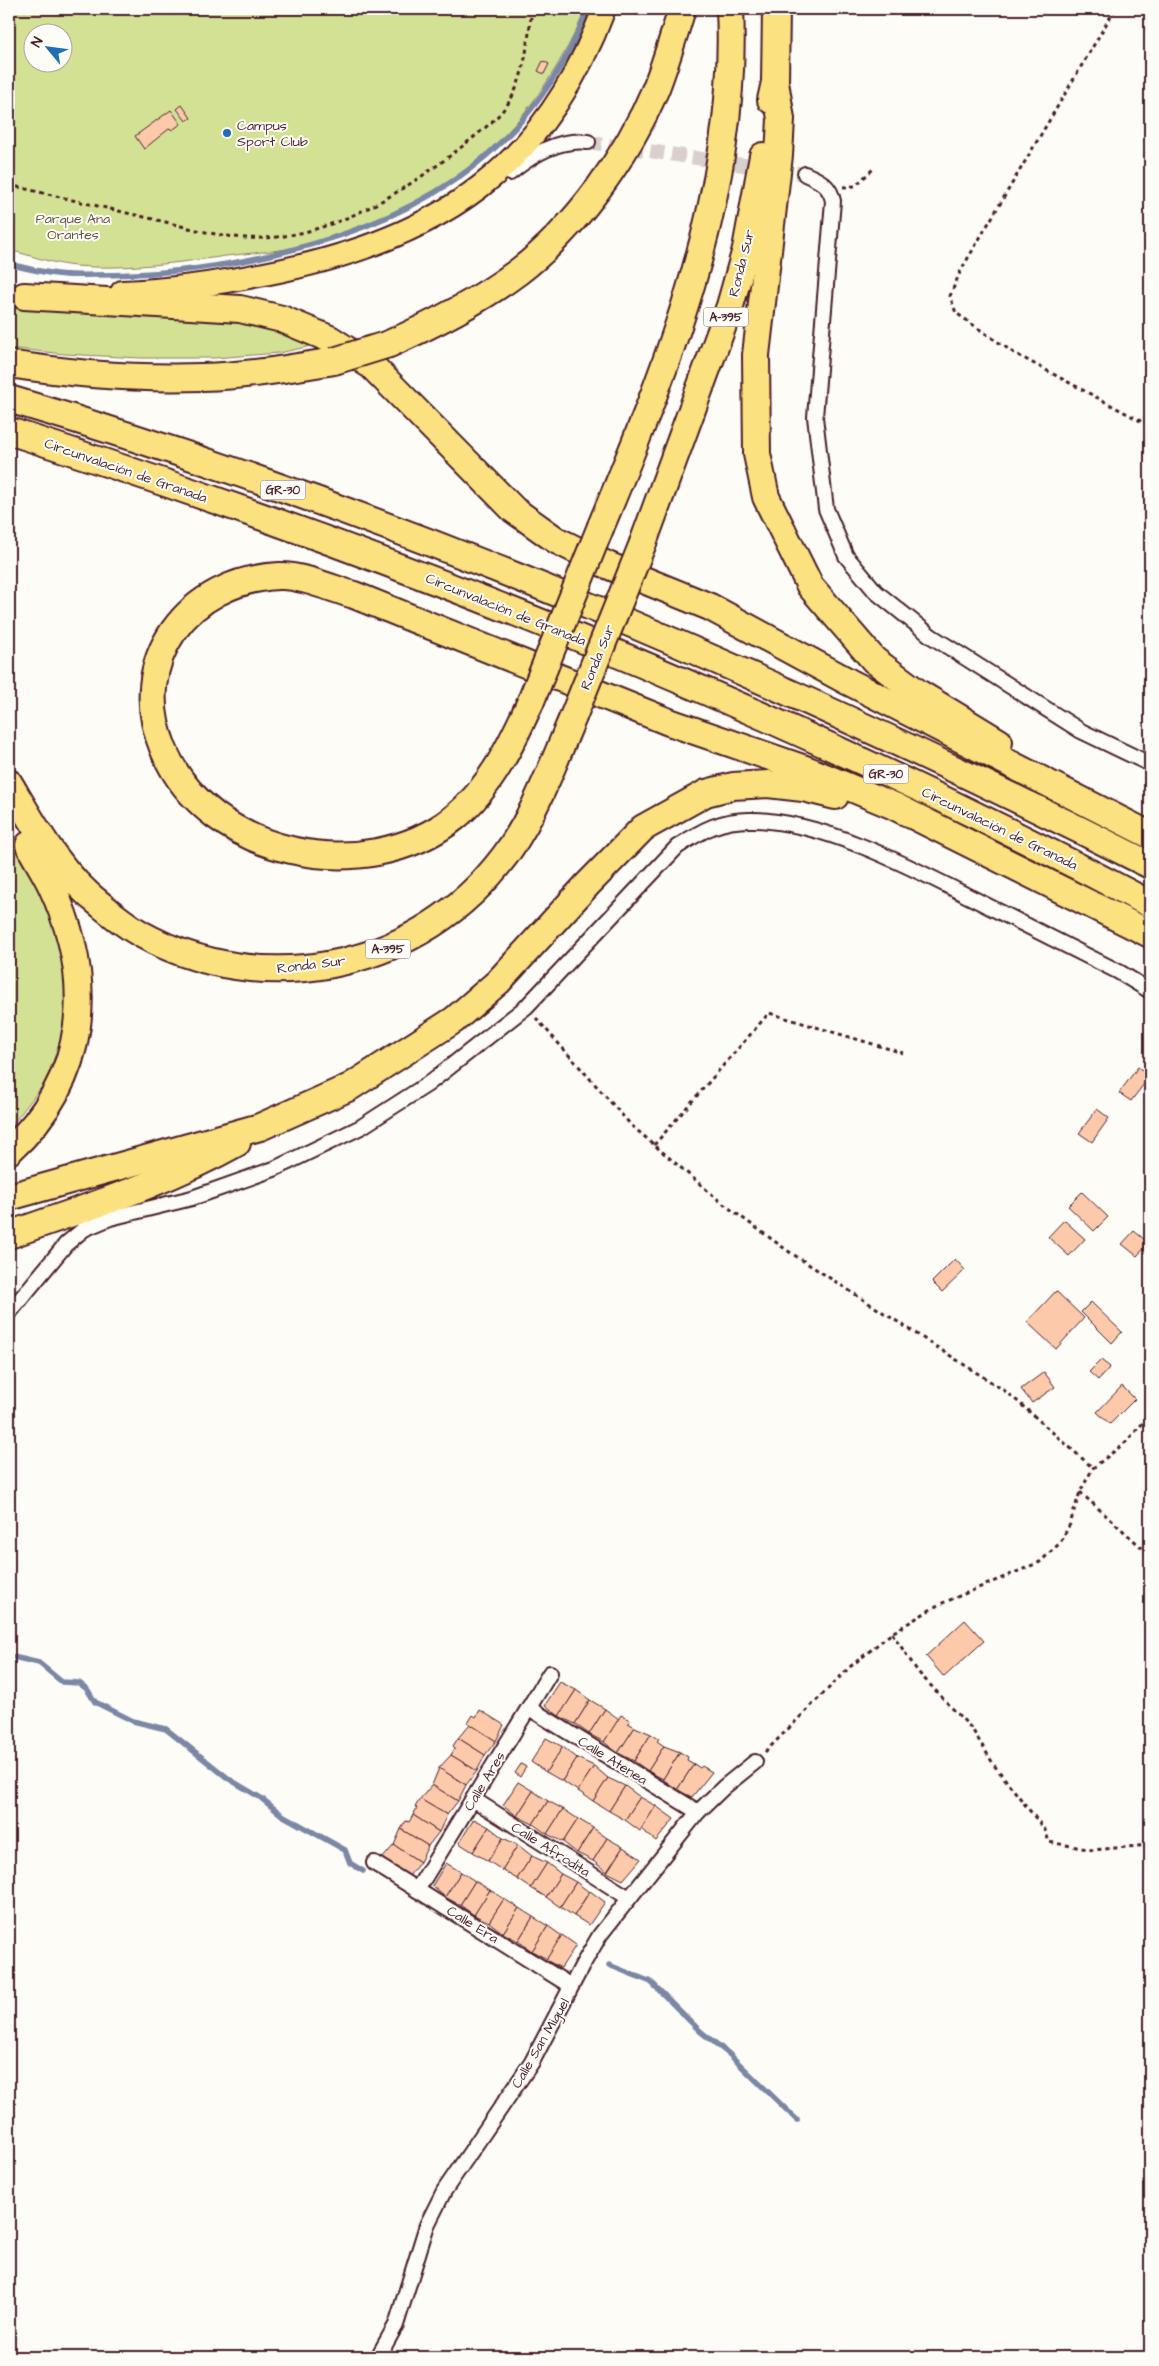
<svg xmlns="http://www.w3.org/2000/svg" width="1159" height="2366" viewBox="0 0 1159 2366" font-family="'Architects Daughter',sans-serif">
	<rect width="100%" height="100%" fill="#fdfcf7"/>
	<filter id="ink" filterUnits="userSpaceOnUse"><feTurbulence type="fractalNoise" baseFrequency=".02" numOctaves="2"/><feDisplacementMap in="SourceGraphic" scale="10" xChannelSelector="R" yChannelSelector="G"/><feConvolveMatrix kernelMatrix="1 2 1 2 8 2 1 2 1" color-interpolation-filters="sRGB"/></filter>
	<g filter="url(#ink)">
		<g fill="#d3e194" stroke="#8e8060" fill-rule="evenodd">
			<path d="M9,9H586C540,112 481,175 377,221C353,231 327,242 301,247C277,251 251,253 226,256C177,263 125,270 75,266C53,264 30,255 9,250ZM32,32H62V62H32Z"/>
			<path d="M9,307L207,312L325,343L279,353L214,358H141L64,354L9,348Z"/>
			<path d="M9,836L49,907L62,948L68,992L61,1039L46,1081L9,1129Z"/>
		</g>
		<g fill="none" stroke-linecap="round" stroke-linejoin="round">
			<g stroke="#7a87a5" stroke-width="5.5">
				<path d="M9,264C25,268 41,272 57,274C69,276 82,275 95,275C148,275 201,270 253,259C405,227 529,162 588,9"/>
				<path d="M9,1656L39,1663L62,1682L79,1683L87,1689L95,1702L133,1721L166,1729L229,1779L261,1798L282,1815L345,1850L350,1863L363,1871"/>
				<path d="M609,1965L651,1982L700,2031L729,2054L797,2120"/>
			</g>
		</g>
		<g fill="#fccaab" stroke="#4a1f2b">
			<path d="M543,61L549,64L544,74L538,71Z"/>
			<path d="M182,105L191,118L186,121L177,109Z"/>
			<path d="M171,110L181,124L172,130L170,128L144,149L135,136Z"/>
			<path d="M1138,1067L1150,1076L1131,1101L1119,1093Z"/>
			<path d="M1097,1109L1109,1118L1092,1142L1079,1133Z"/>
			<path d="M1082,1192L1108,1217L1094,1231L1068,1206Z"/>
			<path d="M1064,1220L1085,1239L1069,1256L1048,1237Z"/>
			<path d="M1134,1231L1149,1243L1137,1256L1122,1244Z"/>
			<path d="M955,1259L965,1270L942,1292L932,1282Z"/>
			<path d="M1056,1291L1084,1318L1056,1349L1027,1322Z"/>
			<path d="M1091,1302L1122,1332L1112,1343L1081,1312Z"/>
			<path d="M1101,1360L1110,1367L1098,1380L1089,1372Z"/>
			<path d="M1044,1372L1055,1387L1032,1403L1021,1389Z"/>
			<path d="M1122,1386L1135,1399L1110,1424L1097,1412Z"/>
			<path d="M965,1620L984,1641L944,1677L926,1656Z"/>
			<path d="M560,1682L576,1690L559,1716L545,1705Z"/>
			<path d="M576,1690L590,1700L575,1724L559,1716Z"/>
			<path d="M590,1700L605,1709L589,1734L575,1724Z"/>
			<path d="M605,1709L619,1719L604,1742L589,1734Z"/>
			<path d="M480,1710L504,1725L496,1741L468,1723L473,1715L476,1717Z"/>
			<path d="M621,1715L630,1720L628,1723L635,1727L618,1753L604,1742Z"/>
			<path d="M470,1724L496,1741L485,1755L458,1738Z"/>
			<path d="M635,1727L651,1734L634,1761L618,1753Z"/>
			<path d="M651,1734L659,1739L657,1741L664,1746L648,1771L634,1761Z"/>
			<path d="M458,1738L485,1755L477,1771L451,1755L455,1748L453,1746Z"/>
			<path d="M546,1738L563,1747L546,1772L531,1762Z"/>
			<path d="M664,1746L680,1752L663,1779L648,1771Z"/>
			<path d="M563,1747L577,1758L562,1781L546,1772Z"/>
			<path d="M680,1752L688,1757L687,1760L694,1764L677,1790L663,1779Z"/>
			<path d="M451,1755L477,1771L466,1785L439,1768Z"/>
			<path d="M577,1758L594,1766L578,1791L562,1781Z"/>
			<path d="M521,1764L526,1767L520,1777L515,1773Z"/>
			<path d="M694,1764L700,1768L702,1766L712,1772L692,1797L677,1790Z"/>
			<path d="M594,1766L608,1778L593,1801L578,1791Z"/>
			<path d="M439,1768L466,1785L458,1801L432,1785Z"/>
			<path d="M608,1778L625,1786L609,1811L593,1801Z"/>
			<path d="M518,1782L533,1791L517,1816L503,1805Z"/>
			<path d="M432,1785L458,1801L447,1815L420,1799Z"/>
			<path d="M625,1786L640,1797L625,1820L609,1811Z"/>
			<path d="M533,1791L548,1801L533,1824L517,1816Z"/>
			<path d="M640,1797L656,1806L640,1831L625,1820Z"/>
			<path d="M420,1799L447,1815L439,1832L413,1815L417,1808L415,1807Z"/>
			<path d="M548,1801L563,1809L547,1834L533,1824Z"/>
			<path d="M656,1806L674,1819L656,1841L641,1829Z"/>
			<path d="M563,1809L578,1819L563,1842L547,1834Z"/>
			<path d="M413,1815L439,1832L428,1846L401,1829L406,1821L409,1822Z"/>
			<path d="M474,1819L489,1827L473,1852L459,1843Z"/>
			<path d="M578,1819L593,1828L577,1853L563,1842Z"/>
			<path d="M489,1827L503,1838L488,1861L473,1852Z"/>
			<path d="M593,1828L607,1838L593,1861L577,1853Z"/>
			<path d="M401,1829L428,1846L420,1862L394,1845Z"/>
			<path d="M503,1838L518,1845L502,1870L488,1861Z"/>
			<path d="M607,1838L623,1847L607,1872L593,1861Z"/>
			<path d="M394,1845L420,1862L409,1876L382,1859Z"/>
			<path d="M518,1845L532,1856L517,1879L502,1870Z"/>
			<path d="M623,1847L641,1859L623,1880L607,1872Z"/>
			<path d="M532,1856L547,1863L531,1888L517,1879Z"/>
			<path d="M446,1863L461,1872L445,1897L432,1886Z"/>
			<path d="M547,1863L561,1874L546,1897L531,1888Z"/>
			<path d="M461,1872L475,1881L460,1905L445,1897Z"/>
			<path d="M561,1874L576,1882L560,1907L546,1897Z"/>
			<path d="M475,1881L490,1890L474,1915L460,1905Z"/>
			<path d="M576,1882L589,1892L574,1916L560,1907Z"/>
			<path d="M490,1890L504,1899L489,1922L474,1915Z"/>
			<path d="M590,1891L605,1902L589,1925L574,1916Z"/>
			<path d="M504,1899L519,1908L503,1933L489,1922Z"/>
			<path d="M519,1908L533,1917L518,1941L503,1933Z"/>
			<path d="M533,1917L548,1926L532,1951L518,1941Z"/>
			<path d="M548,1926L562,1936L547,1959L532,1951Z"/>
			<path d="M562,1935L576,1945L561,1968L546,1960Z"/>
		</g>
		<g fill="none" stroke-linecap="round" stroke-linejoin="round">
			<path stroke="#d9d0ce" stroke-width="14" stroke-dasharray="14 7" stroke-linecap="butt" d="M588,142L805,174"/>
			<g stroke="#4a1f2b" stroke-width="18">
				<g id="street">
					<path d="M510,173C533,154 558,139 588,142"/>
					<path d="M805,174C819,180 830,185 833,201L815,417L826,509L846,556L876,592L931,636L1081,731L1150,764"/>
					<path d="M9,1313L66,1244L84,1229L110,1218L192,1198L274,1169L361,1127L428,1084L526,1007L677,847C702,830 722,819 753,820C822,821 909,866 970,897C1020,922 1070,947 1119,972L1150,991"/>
					<path d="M529,1708L698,1812"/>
					<path d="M473,1799L629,1898"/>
					<path d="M374,1863L571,1986"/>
					<path d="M417,1890L550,1673"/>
					<path d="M378,2357L396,2325L427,2225L444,2191L532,2062L583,1964L600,1935L698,1812L724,1787L755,1762"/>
				</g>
			</g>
			<g stroke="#4a1f2b" stroke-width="26">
				<path id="primary" d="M122,292C175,290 227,282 279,271C440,237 545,168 604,9"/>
			</g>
			<g stroke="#4a1f2b" stroke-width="30">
				<g id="highway">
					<path d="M775,82L781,119L779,155L756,355L757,454L766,497L810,586L874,660L917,692L999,742"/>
					<path d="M771,100L775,82L776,9"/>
					<path d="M24,296L240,309L282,319L330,339L372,366L514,510L556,540L607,565L710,607L849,682L1150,835"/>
					<path d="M389,344C434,324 478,302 518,272C576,228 628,155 656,88C666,62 674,35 682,9"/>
					<path d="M9,364C72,374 138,379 202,377C247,376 291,368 334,361"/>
					<path d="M9,399C404,516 783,680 1150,865"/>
					<path d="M9,431C401,557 786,711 1150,904"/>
					<path d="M601,526C669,363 739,189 730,9"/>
					<path d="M643,543L730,306L746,249L763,156"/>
					<path d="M531,701C512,743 491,788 454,818C365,888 207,857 163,748C127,660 189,580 279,576C301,575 333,589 354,595L669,722L808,770L894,806L1150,934"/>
					<path d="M9,783C35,827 60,874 101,905C113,915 127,926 141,934C260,1000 411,971 496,867C531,826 552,766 573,717"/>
					<path d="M9,1151C89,1078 96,981 51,885C45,872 36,859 29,845"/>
					<path d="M9,1197L260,1127L350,1087L454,1020L498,982L588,884L643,828L706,793L733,786L768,784L803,788L835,796"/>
					<path d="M9,1235C87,1207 164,1184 237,1143"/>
				</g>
			</g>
			<g stroke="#4a1f2b" stroke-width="3" stroke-dasharray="4 4" stroke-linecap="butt">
				<path d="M1115,9L961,270L950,296L956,313L1014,353L1150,426"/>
				<path d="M9,185C57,196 105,208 153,219C183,226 214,236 245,238C326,242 403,193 464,145C481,131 501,117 512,97C526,71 528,38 532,9"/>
				<path d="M843,187L855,186L873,169"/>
				<path d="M536,1018L631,1125L722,1203L788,1251L1008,1393L1093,1468"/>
				<path d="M654,1145L769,1013L903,1053"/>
				<path d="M1080,1492L1150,1555"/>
				<path d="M892,1633L918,1672L972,1729L994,1765L1045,1830L1049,1842L1093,1850L1150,1845"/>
				<path d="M765,1752L851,1666L892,1633L938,1605L1040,1562L1060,1543L1070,1524L1080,1492L1093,1468L1127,1441L1150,1415"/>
			</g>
			<use href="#street" stroke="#fdfcf7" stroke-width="14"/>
			<use href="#primary" stroke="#fbe180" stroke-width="22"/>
			<use href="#highway" stroke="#fbe180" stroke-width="26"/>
			<g stroke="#4a1f2b" stroke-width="30" stroke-linecap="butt">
				<g id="highway-bridge">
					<path d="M334,361L389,344"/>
					<path d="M531,701L601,526"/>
					<path d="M573,717L643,543"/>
				</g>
			</g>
			<use href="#highway-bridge" stroke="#fbe180" stroke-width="26"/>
		</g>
	</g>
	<circle fill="#1f6fb2" stroke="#fdfcf7" stroke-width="2" cx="227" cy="133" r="5"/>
	<g text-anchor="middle" stroke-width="4" stroke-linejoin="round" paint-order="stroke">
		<g fill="#fdfcf7" stroke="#806168" stroke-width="1">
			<rect x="703.5" y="307.5" width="45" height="19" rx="4"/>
			<rect x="260.5" y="480.5" width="45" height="19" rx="4"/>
			<rect x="863.5" y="764.5" width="45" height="19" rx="4"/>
			<rect x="365.5" y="939.5" width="45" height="19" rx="4"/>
		</g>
		<g font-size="12" font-weight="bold" fill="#4a1f2b">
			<text x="726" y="321">A-395</text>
			<text x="283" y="494">GR-30</text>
			<text x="886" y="778">GR-30</text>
			<text x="388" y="953">A-395</text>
		</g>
		<g font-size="14" fill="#4a1f2b" stroke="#fdfcf7" text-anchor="start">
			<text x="237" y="130">Campus<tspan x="237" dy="16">Sport Club</tspan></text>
		</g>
		<g font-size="14" fill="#6c5045" stroke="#fdfcf7">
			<text x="73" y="223">Parque Ana<tspan x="73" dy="16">Orantes</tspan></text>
		</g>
		<g font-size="14" fill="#4a1f2b" stroke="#fdfcf7">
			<text transform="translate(741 263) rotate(-76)" y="5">Ronda Sur</text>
			<text transform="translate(126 470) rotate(19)" y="5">Circunvalación de Granada</text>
			<text transform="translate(506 609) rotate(22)" y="5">Circunvalación de Granada</text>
			<text transform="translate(597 657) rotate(-68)" y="5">Ronda Sur</text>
			<text transform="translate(1000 828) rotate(26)" y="5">Circunvalación de Granada</text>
			<text transform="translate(311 964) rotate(-7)" y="5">Ronda Sur</text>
			<text transform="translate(613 1760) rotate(32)" y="5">Calle Atenea</text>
			<text transform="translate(484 1781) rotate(-59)" y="5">Calle Ares</text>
			<text transform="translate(551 1849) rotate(32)" y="5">Calle Afrodita</text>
			<text transform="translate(473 1924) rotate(32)" y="5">Calle Era</text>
			<text transform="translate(540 2043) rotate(-60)" y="5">Calle San Miguel</text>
		</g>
	</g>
	<rect width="1159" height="2366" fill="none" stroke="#fdfcf7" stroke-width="30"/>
	<rect x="15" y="15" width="1129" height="2336" fill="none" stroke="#4a1f2b" stroke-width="2" filter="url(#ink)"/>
	<g transform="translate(48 48) rotate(299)"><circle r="24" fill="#fdfcf7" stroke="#b5a4a5"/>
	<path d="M0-4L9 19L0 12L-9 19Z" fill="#1f6fb2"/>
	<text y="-8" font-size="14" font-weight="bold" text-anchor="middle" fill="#4a1f2b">N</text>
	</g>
</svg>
